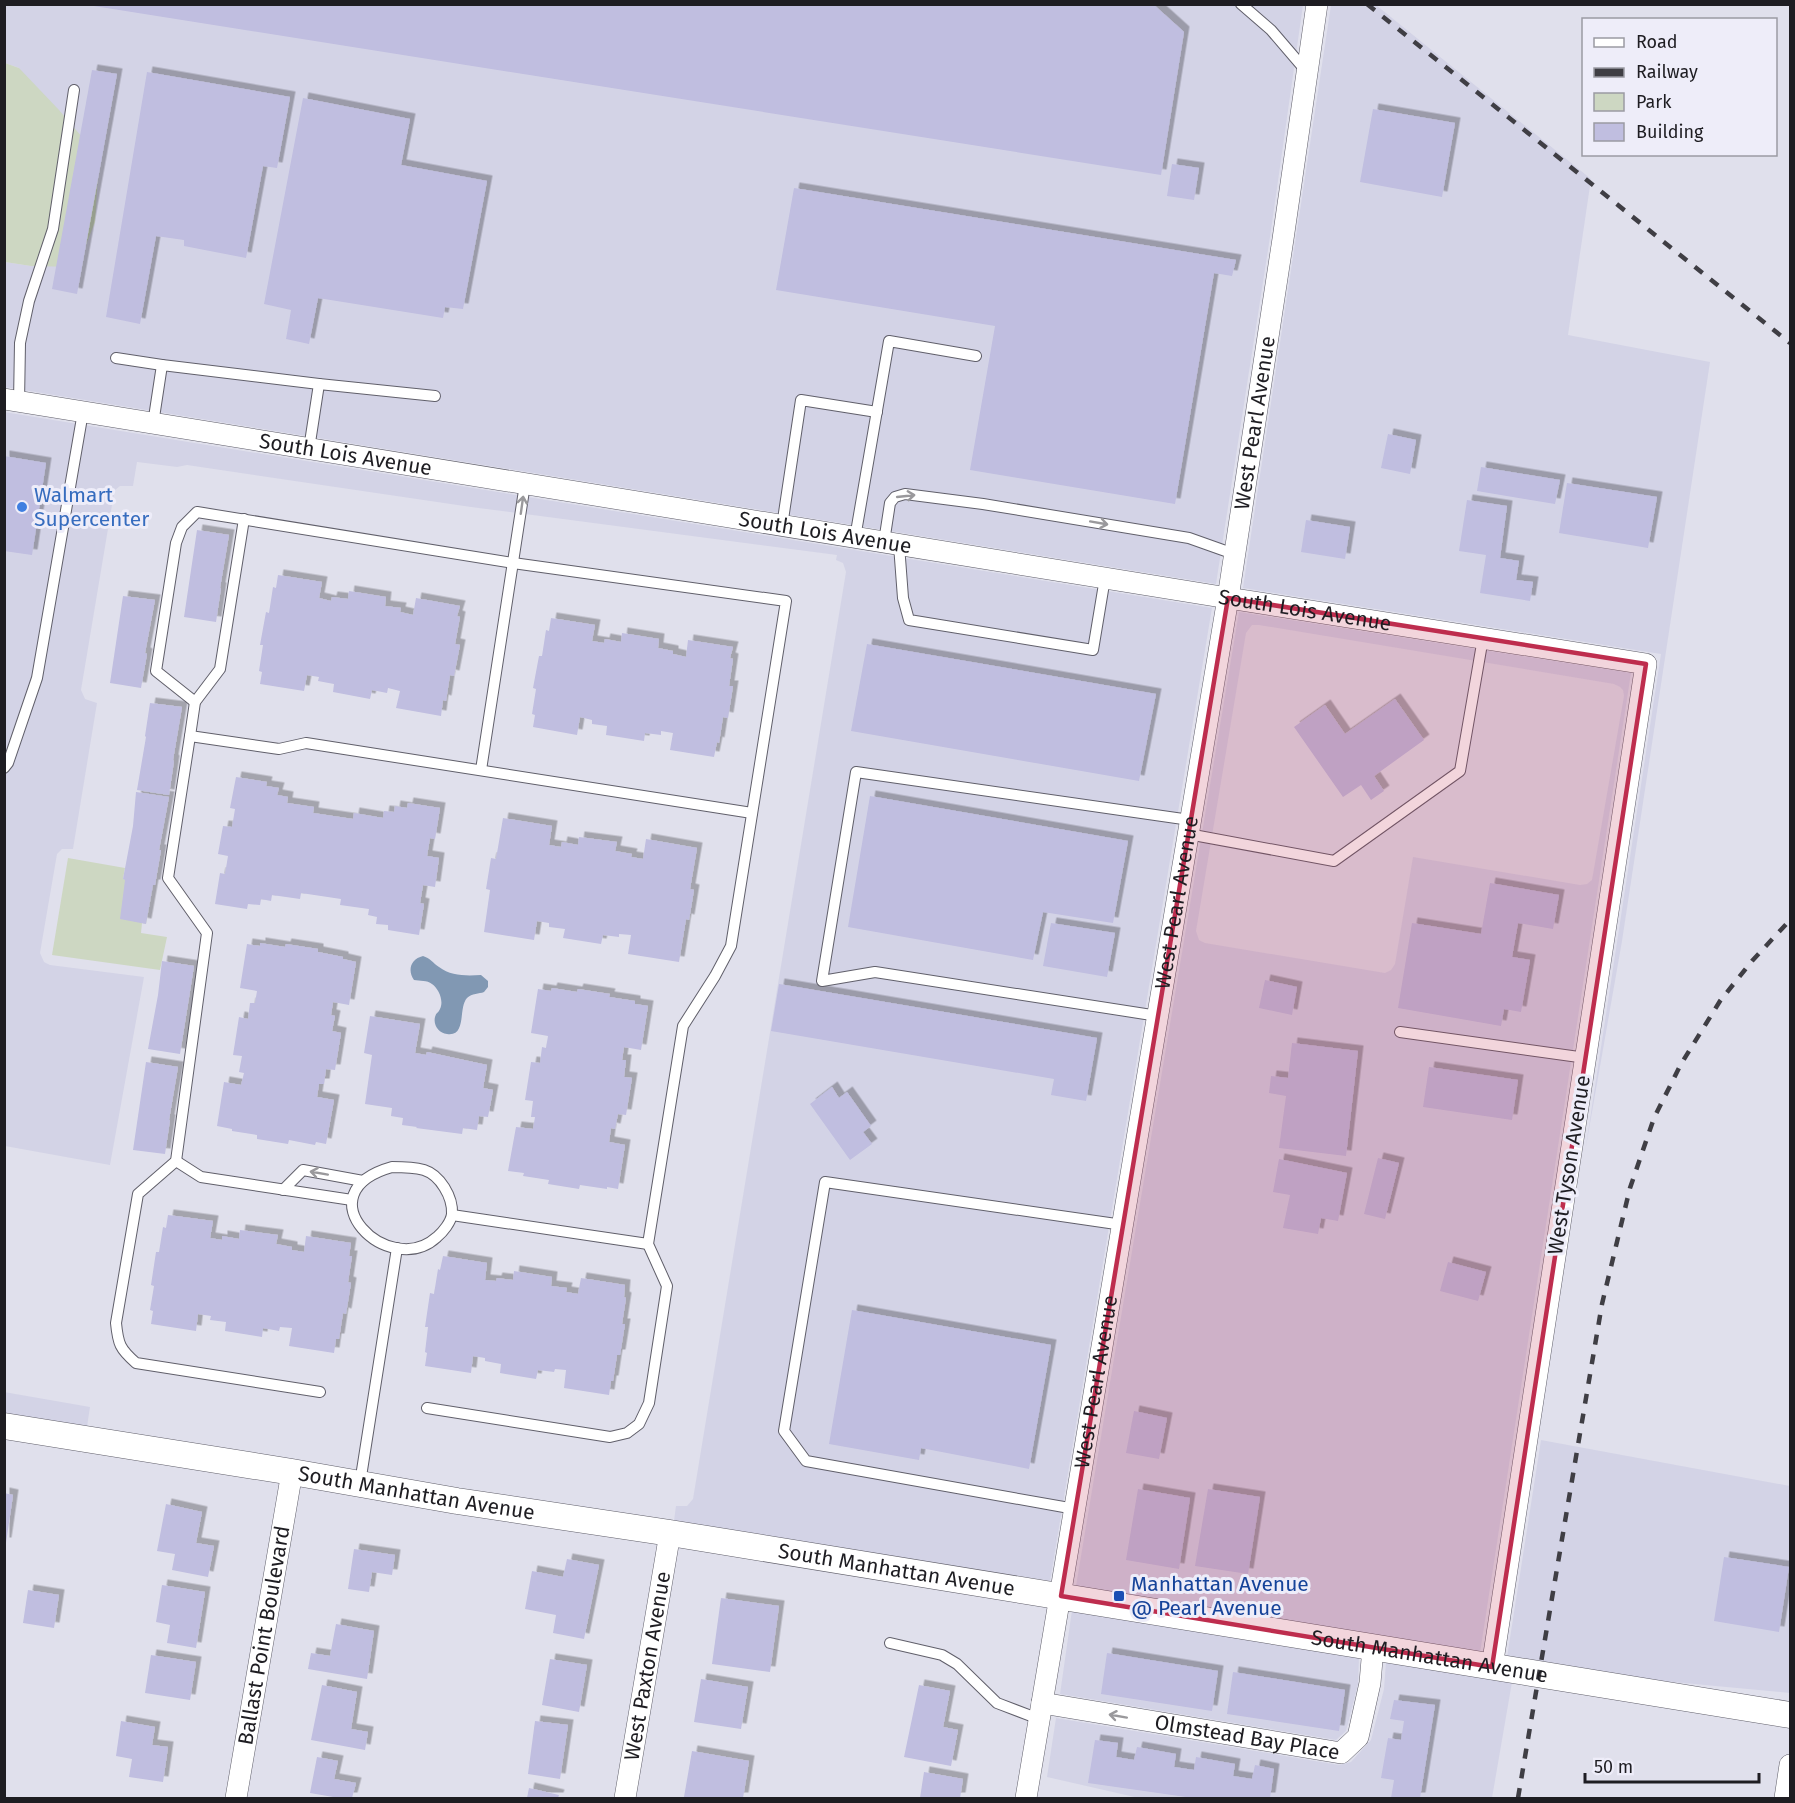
<svg xmlns="http://www.w3.org/2000/svg" width="1795" height="1803" viewBox="0 0 1795 1803" font-family="'Fira Sans',sans-serif">
	<defs>
		<filter id="shadow"><feDropShadow dx="5.5" dy="-5.5" stdDeviation="0" flood-color="#0004"/></filter>
	</defs>
	<rect width="100%" height="100%" fill="#e0e0ec"/>
	<g fill="#d3d3e6" fill-rule="evenodd">
		<path d="M5,4L1303,5L1270,237L1216,584L5,387V262L31,266L19,68L5,63Z"/>
		<path d="M1331,5H1376L1591,179L1568,335L1710,362L1622,941L1585,1152L1661,654L1243,588Z"/>
		<path d="M4,412L1212,608L1050,1581L674,1521L676,1506H687L693,1499L846,572L843,563L836,560L837,555L471,507L187,465L177,467L137,462L133,486H120L115,490L114,493L81,690L85,699L97,703L73,849H62L57,854L40,953L44,962L50,965L144,977L110,1165L5,1146Z"/>
		<path d="M1239,612L1631,673L1480,1653L1076,1586ZM1252,625H1259L1614,684L1620,687L1623,690L1624,696L1592,880L1587,884L1580,885L1413,857L1395,964L1391,970L1385,973L1205,943L1199,940L1196,931L1246,633Z"/>
		<path d="M4,1392L90,1407L87,1427L5,1413Z"/>
		<path d="M1541,1440L1790,1486V1693L1641,1679L1507,1657Z"/>
		<path d="M1072,1610L1359,1658L1358,1684L1346,1731L1336,1740L1060,1694Z"/>
		<path d="M1386,1662L1512,1682L1492,1798H1139L1047,1777L1056,1718L1339,1765L1351,1762L1371,1740L1384,1689Z"/>
	</g>
	<g fill="#cdd7c2">
		<path d="M5,63L19,68L59,110L99,157L95,222L77,267L31,266L5,262Z"/>
		<path d="M68,858L125,868L123,879L153,885L146,924L142,923L141,933L167,937L160,970L52,955Z"/>
	</g>
	<path fill="#8198b3" d="M423,956C430,958 433,963 439,967C451,976 466,976 481,975L488,981V987L484,992C479,994 472,993 467,998C458,1008 467,1037 447,1034C439,1033 433,1025 435,1017C437,1011 437,1015 440,1009C444,1001 439,989 432,984C427,980 420,981 414,980C407,970 411,959 423,956Z"/>
	<g fill="#c0bee0" filter="url(#shadow)">
		<path d="M94,4H1153L1184,32L1161,175L94,6Z"/>
		<path d="M92,70L117,74L77,294L52,289Z"/>
		<path d="M147,72L290,97L277,168L263,166L246,258L184,246V240L156,236L140,324L106,317Z"/>
		<path d="M303,98L410,119L401,165L487,181L463,309L445,307L443,318L318,298L309,344L286,339L291,310L264,304Z"/>
		<path d="M1373,109L1455,123L1442,197L1360,182Z"/>
		<path d="M1172,164L1199,168L1194,200L1167,196Z"/>
		<path d="M794,188L1236,260L1232,276L1214,273L1175,504L970,470L995,326L776,290Z"/>
		<path d="M1388,434L1416,440L1410,474L1381,468Z"/>
		<path d="M4,456L46,463L32,555L4,551Z"/>
		<path d="M1481,467L1560,480L1555,504L1477,491Z"/>
		<path d="M1567,483L1657,497L1648,548L1559,533Z"/>
		<path d="M1467,500L1507,506L1500,558L1519,561L1516,580L1533,582L1530,601L1480,593L1486,555L1459,551Z"/>
		<path d="M1306,520L1350,527L1345,559L1301,552Z"/>
		<path d="M197,530L229,535L220,588H221L216,622L184,617Z"/>
		<path d="M278,575L322,582L319,598L331,601L332,597L348,599L349,591L386,597L385,606L401,608L400,612L413,615L416,598L460,606L457,616L460,617L455,644L460,645L454,676L450,675L446,701L443,700L441,716L396,708L400,691L388,688L387,693L372,690L370,699L333,692L334,684L318,681L319,677L307,675L304,691L260,684L262,672L259,671L263,645H260L266,612L269,613L273,587L276,588Z"/>
		<path d="M123,596L155,600L145,653L147,654L141,688L110,683Z"/>
		<path d="M551,618L595,625L592,641L604,643L605,639L621,642L622,633L659,639L658,648L673,651V654L686,657L688,640L733,647L730,658L733,659L729,686H733L728,718L723,717L719,743L717,742L714,757L670,750L673,733L661,731V735L645,733L644,741L606,735L607,726L592,724V720L580,717L577,735L533,727L535,715L532,714L536,689L533,688L539,656H542L546,630L549,631Z"/>
		<path d="M867,644L1156,694L1139,781L851,731Z"/>
		<path d="M1395,699L1424,740L1374,776L1384,791L1371,800L1361,785L1343,797L1294,727L1325,705L1345,734Z"/>
		<path d="M150,703L182,707L173,760L174,761L169,795L137,790L146,737L145,736Z"/>
		<path d="M236,777L267,782L266,786L279,788L277,795L288,797L287,803L314,807L313,813L353,819L354,813L383,818L384,811L394,812L395,806L407,808L408,803L440,808L435,839L430,838L427,856L439,858L435,887L423,885L420,903L424,904L419,935L388,930V925L376,924L377,917L368,915L369,909L340,905L341,899L301,893L300,899L272,895L271,901L261,899L260,905L248,904L247,909L215,904L220,873L225,874L228,856L218,854L223,826L232,827L235,809L230,808Z"/>
		<path d="M136,792L169,797L159,850H161L155,885H153L146,924L120,919L125,880L123,879L133,826Z"/>
		<path d="M870,796L1128,841L1113,923L1043,912L1033,960L848,927Z"/>
		<path d="M503,818L552,826L549,845L561,847L562,842L578,845L579,837L617,842L615,851L632,854L631,857L643,859L646,839L697,848L690,889L694,890L689,920L686,919L679,962L628,954L631,935L619,934V937L603,935L601,944L563,938L565,929L549,927V923L537,921L534,940L484,932L490,890L486,889L491,858L496,859Z"/>
		<path d="M1490,883L1559,895L1553,929L1518,923L1512,957L1530,960L1521,1012L1504,1009L1501,1026L1398,1008L1412,923L1481,934Z"/>
		<path d="M1051,923L1115,933L1107,977L1043,966Z"/>
		<path d="M260,943L285,947L286,944L318,949V952L343,957V959L356,962L349,1005L333,1002L331,1015L335,1016L332,1031L341,1033L335,1070L326,1069L324,1084H319L317,1097L334,1100L326,1144L316,1142L315,1145L289,1140L288,1144L257,1139V1135L232,1131V1129L217,1126L224,1082L241,1085L244,1073L239,1072L242,1056L233,1055L239,1017L248,1019L250,1003H255L257,991L240,988L247,944L260,946Z"/>
		<path d="M162,961L194,966L180,1054L148,1049L158,995Z"/>
		<path d="M1265,980L1297,987L1292,1015L1259,1008Z"/>
		<path d="M779,984L1097,1038L1086,1101L1051,1095L1054,1079L771,1031Z"/>
		<path d="M552,988L577,992L578,989L610,994L609,997L635,1001V1004L648,1006L641,1050L624,1047L622,1060H626L624,1077L632,1078L626,1115L618,1114L615,1129L611,1128L609,1142L625,1145L618,1189L607,1187V1189L580,1185L579,1189L548,1184L549,1180L523,1176L524,1173L508,1171L516,1127L533,1129L535,1117H531L533,1101L525,1100L531,1062L540,1063L542,1047L546,1048L548,1036L531,1033L538,989L551,991Z"/>
		<path d="M370,1016L420,1024L415,1053L426,1055L427,1052L487,1065L483,1088L493,1090L488,1117L479,1116L477,1130L463,1128L462,1134L416,1128L417,1127L402,1125L403,1118L391,1116L392,1108L365,1104L372,1055L364,1053Z"/>
		<path d="M1292,1043L1358,1051L1346,1156L1279,1148L1286,1096L1269,1093L1271,1076L1288,1078Z"/>
		<path d="M146,1062L178,1067L169,1120H170L165,1154L133,1150Z"/>
		<path d="M1429,1067L1518,1080L1512,1120L1423,1107Z"/>
		<path d="M832,1087L839,1098L847,1092L871,1126L863,1132L872,1144L850,1160L810,1104Z"/>
		<path d="M1378,1158L1399,1163L1385,1219L1364,1214Z"/>
		<path d="M1279,1159L1347,1173L1338,1221L1321,1218L1318,1234L1283,1228L1290,1195L1273,1192Z"/>
		<path d="M168,1215L213,1221L210,1238L222,1240V1236L239,1239L240,1230L278,1235L276,1244L292,1247V1250L304,1252L306,1236L351,1243L349,1256H352L348,1282L351,1283L346,1314L343,1313L339,1339H336L334,1353L289,1346L292,1328L280,1327L279,1331L263,1328L262,1337L225,1331L226,1322L210,1320L211,1316L198,1314L196,1331L151,1324L153,1311L150,1310L154,1286L151,1285L156,1252H159L163,1227L166,1228Z"/>
		<path d="M443,1256L487,1263L485,1280L496,1281L497,1278L513,1280L514,1271L552,1277L551,1286L567,1288L566,1292L578,1294L581,1278L625,1285L624,1297L626,1298L622,1324H625L620,1355H617L613,1381H611L609,1395L564,1388L566,1370L555,1369L554,1372L538,1370L536,1379L500,1373L501,1364L485,1361V1358L473,1356L471,1373L425,1366L427,1353L425,1352L428,1327H425L430,1293L434,1294L438,1269L440,1270Z"/>
		<path d="M1448,1262L1486,1272L1478,1301L1440,1291Z"/>
		<path d="M852,1310L1051,1345L1029,1469L921,1448L919,1460L829,1444Z"/>
		<path d="M1134,1411L1167,1418L1159,1459L1126,1453Z"/>
		<path d="M1138,1489L1190,1498L1179,1569L1126,1560Z"/>
		<path d="M1208,1489L1260,1497L1248,1574L1195,1566Z"/>
		<path d="M4,1493L13,1495L6,1543H4Z"/>
		<path d="M166,1504L202,1512L196,1543L214,1546L208,1577L172,1570L175,1554L157,1551Z"/>
		<path d="M354,1549L395,1555L392,1575L372,1572L369,1592L348,1589Z"/>
		<path d="M1724,1557L1789,1567L1779,1632L1714,1621Z"/>
		<path d="M567,1559L599,1565L584,1639L553,1633L556,1615L525,1609L532,1571L563,1577Z"/>
		<path d="M162,1585L205,1592L196,1648L167,1643L170,1625L156,1622Z"/>
		<path d="M28,1590L59,1595L54,1628L23,1623Z"/>
		<path d="M721,1598L779,1606L770,1672L712,1664Z"/>
		<path d="M336,1624L374,1631L367,1679L308,1669L311,1653L330,1656Z"/>
		<path d="M1107,1653L1218,1671L1212,1711L1101,1694Z"/>
		<path d="M151,1655L196,1662L190,1700L145,1693Z"/>
		<path d="M550,1659L587,1665L579,1712L542,1705Z"/>
		<path d="M1233,1672L1345,1690L1339,1731L1227,1714Z"/>
		<path d="M701,1679L748,1687L741,1729L694,1722Z"/>
		<path d="M322,1685L357,1692L351,1729L368,1732L365,1750L311,1740Z"/>
		<path d="M919,1685L950,1691L943,1727L958,1730L951,1766L904,1757Z"/>
		<path d="M1394,1700L1435,1705L1420,1798H1391L1394,1780L1381,1778L1388,1738L1401,1740L1404,1721L1390,1719Z"/>
		<path d="M121,1721L155,1727L152,1745L168,1747L163,1782L129,1777L132,1759L116,1756Z"/>
		<path d="M535,1721L568,1725L560,1779L528,1774Z"/>
		<path d="M1095,1740L1118,1743L1116,1757L1134,1760L1137,1747L1176,1754L1174,1767L1194,1770L1196,1757L1235,1764L1233,1776L1252,1779L1255,1765L1274,1769L1270,1798H1193L1088,1783Z"/>
		<path d="M692,1751L749,1761L743,1798L684,1797Z"/>
		<path d="M317,1757L338,1761L334,1779L356,1783L352,1798H339L310,1793Z"/>
		<path d="M924,1772L963,1779L960,1798H920Z"/>
		<path d="M529,1788L559,1795L558,1798H527Z"/>
	</g>
	<g fill="none" stroke-linecap="round" stroke-linejoin="round">
		<g stroke="#605f6a" stroke-width="12">
			<g id="service">
				<path d="M1241,4L1271,30L1307,72"/>
				<path d="M116,358L162,365"/>
				<path d="M19,402L20,343L29,301L53,229L74,90"/>
				<path d="M153,424L162,365L319,384"/>
				<path d="M309,449L319,384L435,396"/>
				<path d="M244,519L220,669L195,702L190,736L279,749L306,743L752,813"/>
				<path d="M782,526L801,400L877,412"/>
				<path d="M855,538L889,341L976,356"/>
				<path d="M884,542L890,503L895,497L905,494L983,504L1189,538L1234,554"/>
				<path d="M899,545L903,598L909,620L1093,650L1105,578"/>
				<path d="M195,702L156,671L176,543L182,527L197,512L513,563L786,601L731,946L715,976L683,1026L648,1244L667,1286L649,1403L639,1424L627,1433L610,1437L427,1408"/>
				<path d="M190,736L168,878L207,933L176,1161L138,1194L116,1323C118,1344 120,1349 136,1363L320,1392"/>
				<path d="M4,768L8,763L37,678L83,412"/>
				<path d="M481,770L525,484"/>
				<path d="M1188,834L1334,861L1460,771L1483,638"/>
				<path d="M1158,1016L875,972L822,981L856,772L1190,820"/>
				<path d="M1400,1032L1586,1058"/>
				<path d="M176,1161L201,1177L352,1200"/>
				<path d="M392,1167C403,1167 413,1167 424,1170C440,1175 453,1197 452,1214C451,1222 443,1232 437,1237C389,1281 300,1193 392,1167Z"/>
				<path d="M283,1190L303,1170L363,1181"/>
				<path d="M452,1215L648,1244"/>
				<path d="M360,1483L397,1248"/>
				<path d="M1075,1509L806,1461L784,1431L825,1182L1123,1225"/>
				<path d="M890,1643L942,1655L957,1664L997,1703L1039,1719"/>
			</g>
		</g>
		<g stroke="#605f6a" stroke-width="22">
			<g id="minor">
				<path id="s1" d="M4,399L1228,598L1646,664L1492,1667"/>
				<path id="s2" d="M1042,1703L1341,1753L1358,1737L1370,1683L1373,1648"/>
				<path id="s3" d="M236,1798L292,1472"/>
				<path id="s4" d="M625,1798L670,1533"/>
				<path id="s5" d="M1026,1798L1228,598L1283,239L1317,4"/>
				<path d="M1785,1798L1790,1765"/>
			</g>
		</g>
		<g stroke="#605f6a" stroke-width="27">
			<g id="tertiary">
				<path id="s6" d="M4,1426L292,1472L457,1501L670,1533L1790,1715"/>
			</g>
		</g>
		<use href="#service" stroke="#fff" stroke-width="10"/>
		<use href="#minor" stroke="#fff" stroke-width="21"/>
		<use href="#tertiary" stroke="#fff" stroke-width="26"/>
		<g stroke="#3f3e44" stroke-width="4.5" stroke-dasharray="10 10" stroke-linecap="butt">
			<path d="M1367,4L1790,343"/>
			<path d="M1518,1798L1602,1304L1630,1188L1654,1118L1681,1064L1720,1001L1752,961L1790,920"/>
		</g>
	</g>
	<defs><path id="oneway-shaft" d="M-6 0H5M1.5-3L5.5 0L1.5 3" fill="none" stroke-width="1.6" stroke-linecap="round" stroke-linejoin="round" transform="scale(1.5)"/></defs>
	<g stroke="#9a999c">
		<use href="#oneway-shaft" transform="translate(906 496) rotate(-6)"/>
		<use href="#oneway-shaft" transform="translate(522 505) rotate(-82)"/>
		<use href="#oneway-shaft" transform="translate(1099 523) rotate(10)"/>
		<use href="#oneway-shaft" transform="translate(319 1173) rotate(-170)"/>
		<use href="#oneway-shaft" transform="translate(1118 1716) rotate(-170)"/>
	</g>
	<path fill="#be2d4e" fill-opacity="0.2" stroke="#be2d4e" stroke-width="4.5" stroke-linejoin="round" d="M1228,598L1646,664L1492,1667L1061,1596Z"/>
	<circle fill="#3f7fe0" stroke="#eeedf9" stroke-width="2" cx="22" cy="507" r="6"/>
	<rect fill="#1a4fb4" stroke="#eeedf9" stroke-width="2" x="1113" y="1590" width="12" height="12" rx="3"/>
	<g text-anchor="middle" stroke-width="6" stroke-linejoin="round" paint-order="stroke">
		<g font-size="21" fill="#1e1d22" stroke="#eeedf9">
			<text dy="7" stroke="none"><textPath href="#s5" startOffset="1394">West Pearl Avenue</textPath></text>
			<text dy="7" stroke="none"><textPath href="#s1" startOffset="346">South Lois Avenue</textPath></text>
			<text dy="7" stroke="none"><textPath href="#s1" startOffset="832">South Lois Avenue</textPath></text>
			<text dy="7" stroke="none"><textPath href="#s1" startOffset="1318">South Lois Avenue</textPath></text>
			<text dy="7" stroke="none"><textPath href="#s5" startOffset="908">West Pearl Avenue</textPath></text>
			<text transform="translate(1569 1165) rotate(-81)" y="7">West Tyson Avenue</text>
			<text dy="7" stroke="none"><textPath href="#s5" startOffset="422">West Pearl Avenue</textPath></text>
			<text dy="7" stroke="none"><textPath href="#s6" startOffset="418">South Manhattan Avenue</textPath></text>
			<text dy="7" stroke="none"><textPath href="#s6" startOffset="904">South Manhattan Avenue</textPath></text>
			<text dy="7" stroke="none"><textPath href="#s3" startOffset="165">Ballast Point Boulevard</textPath></text>
			<text dy="7" stroke="none"><textPath href="#s6" startOffset="1444">South Manhattan Avenue</textPath></text>
			<text dy="7" stroke="none"><textPath href="#s4" startOffset="134">West Paxton Avenue</textPath></text>
			<text dy="7" stroke="none"><textPath href="#s2" startOffset="208">Olmstead Bay Place</textPath></text>
		</g>
		<g font-size="21" fill="#366cbe" stroke="#eeedf9" text-anchor="start">
			<text x="34" y="502">Walmart<tspan x="34" dy="24">Supercenter</tspan></text>
		</g>
		<g font-size="21" fill="#164399" stroke="#eeedf9" text-anchor="start">
			<text x="1131" y="1591">Manhattan Avenue<tspan x="1131" dy="24">@ Pearl Avenue</tspan></text>
		</g>
	</g>
	<rect width="1795" height="1803" fill="none" stroke="#1e1d22" stroke-width="12"/>
	<rect x="1582" y="18" width="195" height="138" fill="#eeedf9" stroke="#9b9aa3" stroke-width="1.5"/>
	<rect x="1594" y="38" width="30" height="9" fill="#ffffff" stroke="#9b9aa3" stroke-width="1.5"/>
	<text x="1636" y="48" font-size="18" fill="#1e1d22">Road</text>
	<rect x="1594" y="68" width="30" height="9" fill="#3f3e44" stroke="#9b9aa3" stroke-width="1.5"/>
	<text x="1636" y="78" font-size="18" fill="#1e1d22">Railway</text>
	<rect x="1594" y="93" width="30" height="18" fill="#cdd7c2" stroke="#9b9aa3" stroke-width="1.5"/>
	<text x="1636" y="108" font-size="18" fill="#1e1d22">Park</text>
	<rect x="1594" y="123" width="30" height="18" fill="#c0bee0" stroke="#9b9aa3" stroke-width="1.5"/>
	<text x="1636" y="138" font-size="18" fill="#1e1d22">Building</text>
	<path d="M1585 1773v9h174v-9" fill="none" stroke="#1e1d22" stroke-width="3"/>
	<text x="1594" y="1773" font-size="18" fill="#1e1d22" stroke="#eeedf9" stroke-width="4.5" paint-order="stroke">50 m</text>
</svg>
